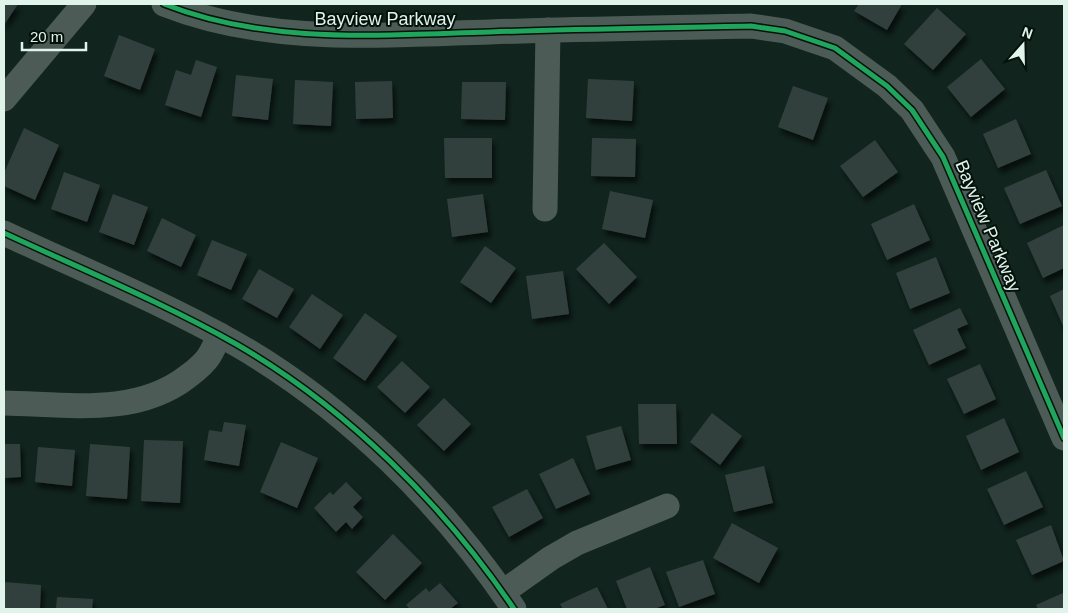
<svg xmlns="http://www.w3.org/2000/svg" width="1068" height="613" viewBox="0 0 1068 613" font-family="Helvetica,sans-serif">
	<defs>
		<filter id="shadow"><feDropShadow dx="3" dy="5.5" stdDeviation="2.5" flood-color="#0009"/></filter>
	</defs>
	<rect width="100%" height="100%" fill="#11241e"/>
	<g fill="#31413e" filter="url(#shadow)">
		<path d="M4,4H18L4,25Z"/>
		<path d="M859,4H902L887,30L854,11Z"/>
		<path d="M937,8L966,34L933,70L904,44Z"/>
		<path d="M119,35L155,49L140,90L104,76Z"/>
		<path d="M981,59L1005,89L971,117L947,87Z"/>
		<path d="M196,60L217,67L201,117L165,105L176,70L191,75Z"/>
		<path d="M236,75L273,79L268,120L232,116Z"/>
		<path d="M588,79L634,81L632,121L586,118Z"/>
		<path d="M295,80L333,82L331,126L293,124Z"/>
		<path d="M392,81L393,118L356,119L355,82Z"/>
		<path d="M462,82H506L505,120L461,119Z"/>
		<path d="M793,86L828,98L813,140L778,127Z"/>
		<path d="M1016,119L1031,154L998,168L983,134Z"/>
		<path d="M24,128L59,145L35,200L4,186V173Z"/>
		<path d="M444,138H492V178H445Z"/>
		<path d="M592,138L636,139L635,177L591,176Z"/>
		<path d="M875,140L898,172L863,197L840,166Z"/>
		<path d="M1046,170L1062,206L1020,224L1004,188Z"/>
		<path d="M64,172L100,185L87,222L51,209Z"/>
		<path d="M610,191L653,200L645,238L602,229Z"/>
		<path d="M113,194L148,207L134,245L99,232Z"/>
		<path d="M483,194L488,232L452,237L447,199Z"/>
		<path d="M914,204L930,240L887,260L871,224Z"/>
		<path d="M162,218L196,235L181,267L147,251Z"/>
		<path d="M1064,225V268L1043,278L1027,243Z"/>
		<path d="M212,240L247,254L231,290L197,275Z"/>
		<path d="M604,243L637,277L609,304L576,269Z"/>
		<path d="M485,246L516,268L491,303L460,282Z"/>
		<path d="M936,257L950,293L910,309L896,273Z"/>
		<path d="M259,269L294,289L277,318L242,299Z"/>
		<path d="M563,271L569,314L532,319L526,276Z"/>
		<path d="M1064,289V328L1050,296Z"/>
		<path d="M312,294L343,315L320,349L289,327Z"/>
		<path d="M960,308L968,324L957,329L966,348L929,365L913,330Z"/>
		<path d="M365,313L397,336L365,381L333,358Z"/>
		<path d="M402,361L430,387L405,413L377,387Z"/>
		<path d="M980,364L996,399L964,414L947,379Z"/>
		<path d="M444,398L471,424L444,451L417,425Z"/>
		<path d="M638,404H676L677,444H639Z"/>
		<path d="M712,413L742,436L720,465L690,442Z"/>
		<path d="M1004,418L1019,452L981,470L966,436Z"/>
		<path d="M224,422L246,425L239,466L204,460L209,430L222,432Z"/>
		<path d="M621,426L631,460L596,470L586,436Z"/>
		<path d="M144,440L183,441L180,503L141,501Z"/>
		<path d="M281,442L318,458L297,508L260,492Z"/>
		<path d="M4,444H20L21,477L4,478Z"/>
		<path d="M90,444L130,447L127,499L86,496Z"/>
		<path d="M38,447L75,450L72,486L35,482Z"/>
		<path d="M573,458L590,494L556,509L539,474Z"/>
		<path d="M764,466L773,503L734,512L725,475Z"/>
		<path d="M1026,471L1043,507L1004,525L987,489Z"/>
		<path d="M346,482L362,498L353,507L363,517L352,529L346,522L336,532L314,508L330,492L333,495Z"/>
		<path d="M527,489L543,518L509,537L492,507Z"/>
		<path d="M732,523L778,548L759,583L713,558Z"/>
		<path d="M1051,525L1064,561L1032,575L1016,540Z"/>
		<path d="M393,534L422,563L385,600L356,572Z"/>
		<path d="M703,560L715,594L679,607L666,572Z"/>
		<path d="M650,567L665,605L654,609H627L616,581Z"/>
		<path d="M4,582L41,585L40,609H4Z"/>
		<path d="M440,583L458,603L450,609H410L406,605L426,588L429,592Z"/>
		<path d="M597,587L608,609H563L560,604Z"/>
		<path d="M1063,593L1064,609H1038L1036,605Z"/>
		<path d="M57,597L93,599L92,609H56Z"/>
	</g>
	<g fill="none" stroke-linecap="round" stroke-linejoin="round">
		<g stroke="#4c5b55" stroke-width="25">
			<path d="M164,4C268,45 380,35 490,32C577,29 664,28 751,26L785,31L835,48L887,86L912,110L943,157L1064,438"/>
			<path d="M4,99L84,4"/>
			<path d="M545,209L548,30"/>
			<path d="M4,233C81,269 162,302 236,344C347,408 443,504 514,609"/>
			<path d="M4,403C65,404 135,417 187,377C195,371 204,364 209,356C213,350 216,342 220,335"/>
			<path d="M503,592L551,558L577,543L667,506"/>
		</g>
		<g stroke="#05120c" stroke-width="8">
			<g id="cycleway">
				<path d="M164,4C268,45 380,35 490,32C577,29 664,28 751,26L785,31L835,48L887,86L912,110L943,157L1064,438"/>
				<path d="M4,233C81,269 162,302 236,344C347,408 443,504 514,609"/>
			</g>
		</g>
		<use href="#cycleway" stroke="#20a55d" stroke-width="5"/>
	</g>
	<g text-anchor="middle" stroke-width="4" stroke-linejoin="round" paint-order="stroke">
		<g font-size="18" fill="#e1f4eb" stroke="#05120c">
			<text x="385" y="25">Bayview Parkway</text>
			<text transform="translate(988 226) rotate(67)" y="6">Bayview Parkway</text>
		</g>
	</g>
	<rect width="1068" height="613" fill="none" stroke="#e1f4eb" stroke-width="10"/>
	<g transform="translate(1023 45) rotate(20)" stroke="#05120c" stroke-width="4" paint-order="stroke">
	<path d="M0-4L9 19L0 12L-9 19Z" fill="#e1f4eb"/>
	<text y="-8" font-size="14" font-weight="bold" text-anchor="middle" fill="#e1f4eb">N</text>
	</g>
	<path d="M22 42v8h64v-8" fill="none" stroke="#e1f4eb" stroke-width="2.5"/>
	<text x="30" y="42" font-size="15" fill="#e1f4eb" stroke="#05120c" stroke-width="4" paint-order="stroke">20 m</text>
</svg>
